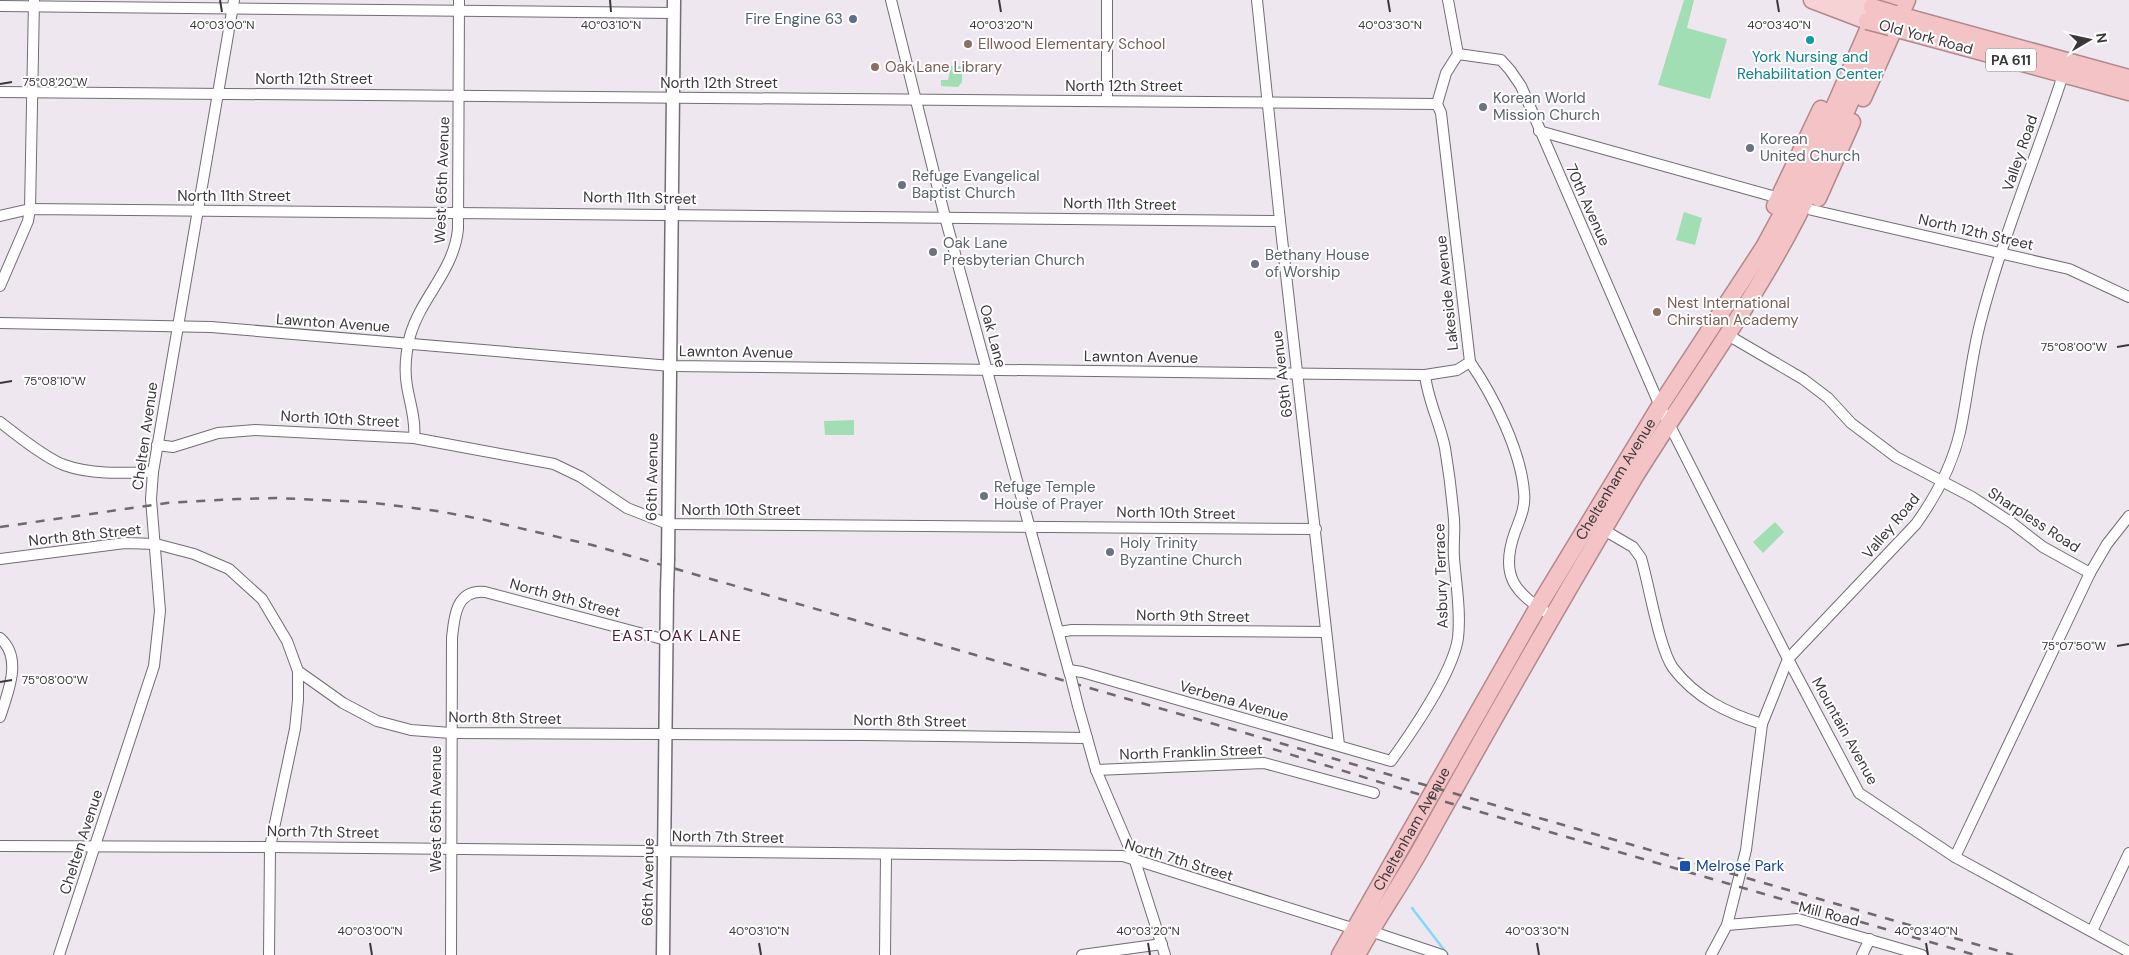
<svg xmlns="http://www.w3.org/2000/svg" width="2129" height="955" viewBox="0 0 2129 955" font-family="'DM Sans',sans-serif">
	<rect width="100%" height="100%" fill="#eee7ef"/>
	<g fill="#a1deb3">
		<path d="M1684,0H1694L1687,28L1727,39L1710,99L1658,85Z"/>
		<path d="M951,66H962V82L958,87L941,86V80H948Z"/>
		<path d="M1684,212L1702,218L1695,245L1676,240Z"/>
		<path d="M854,420V435H825L824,421Z"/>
		<path d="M1775,522L1784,532L1763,553L1753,542Z"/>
	</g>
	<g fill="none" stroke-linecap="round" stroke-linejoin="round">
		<path stroke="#81d9f7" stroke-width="2.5" d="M1412,908L1448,955"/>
		<g stroke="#726d74" stroke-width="12">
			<g id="minor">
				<path d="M891,0L945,217L1070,675"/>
				<path d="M1257,0L1280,221L1339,745"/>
				<path d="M1448,0L1458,54L1446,73L1437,104L1441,113L1470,362C1493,395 1521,451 1524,492C1526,506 1520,519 1515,532C1499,577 1515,593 1552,616"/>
				<path d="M0,6L674,13"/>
				<path d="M1458,54L1501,60L1510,70L1521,86L1660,406L1788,659L1859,793L1955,857L2129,952"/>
				<path d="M0,92L1437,104"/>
				<path d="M1107,101V0"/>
				<path d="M1539,131L1779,198"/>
				<path d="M1812,210L2069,269L2129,297"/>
				<path d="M0,216L30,209L1280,221"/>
				<path d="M0,286L28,221L30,209L34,1"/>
				<path d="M0,323L211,327L671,366L1425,375L1457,370L1470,362"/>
				<path d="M1726,334L1803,379L1828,398L1851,423L1896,457L1972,497L2012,523L2043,547L2090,573"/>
				<path d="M0,422C17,435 45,458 64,465C92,475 124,473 153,472"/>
				<path d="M414,438C416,420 410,404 407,386C404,369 406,352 410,336C421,297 454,271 458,229L459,0"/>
				<path d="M157,445L173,447L218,433L255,430L414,438L554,464L581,477L627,508L668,524L1316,529"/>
				<path d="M1604,530L1633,547L1641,558C1649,584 1659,648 1673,668C1696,698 1727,713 1762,724"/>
				<path d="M0,559L125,543L156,544L194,554L229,569L262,599L287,641L298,671L343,703L377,721L411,730L451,733L864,735L1087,738"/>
				<path d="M1059,632L1072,630L1326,632"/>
				<path d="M0,638C23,658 8,692 0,717"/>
				<path d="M1069,670L1082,672L1391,761C1412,732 1453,672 1458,638C1461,611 1456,584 1454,558C1453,545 1455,533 1454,520C1452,496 1449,472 1445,448C1440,423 1428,401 1425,375"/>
				<path d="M1078,706L1096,770L1135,861L1165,955"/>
				<path d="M1096,770L1264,763L1374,793"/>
				<path d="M0,846L270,847L1123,856L1355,929L1370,931L1442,955"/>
				<path d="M1955,857L2090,573L2107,544L2129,516"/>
				<path d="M1727,925L1798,919L1922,955"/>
				<path d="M2092,931L2129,853"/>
				<path d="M59,955L154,666L160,611L151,499L153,472L234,0"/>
				<path d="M269,955L270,847L295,729L298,700V671"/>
				<path d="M451,955L452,638C454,617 456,589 485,592L666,640"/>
				<path d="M885,955L886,855"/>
				<path d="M1082,955L1162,944"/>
				<path d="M1711,955L1727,925L1746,850L1762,724L1788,659L1916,524C1936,496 1952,466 1960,432C1968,395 1971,357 1981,320C2003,235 2038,153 2065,69"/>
				<path d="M1862,955L1870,939"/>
			</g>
		</g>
		<g stroke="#726d74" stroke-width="15">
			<g id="tertiary">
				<path d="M668,559L674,0"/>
				<path d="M663,955L667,591"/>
			</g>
		</g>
		<g stroke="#b1898c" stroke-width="19">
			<g id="primary">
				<path d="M1812,0L1862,19"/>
				<path d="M1842,0L1866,5"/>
			</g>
		</g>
		<g stroke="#b1898c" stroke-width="19">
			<g id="trunk">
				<path d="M1895,14L2129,78"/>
				<path d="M1890,27L2129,92"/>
				<path d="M1863,98L1907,0"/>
				<path d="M1818,198L1852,122"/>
				<path d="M1775,206L1821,109"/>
				<path id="s1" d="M1340,955L1538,607L1660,406L1764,247L1811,160L1881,0"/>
				<path d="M1357,955C1377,918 1402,883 1422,847C1491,723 1561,600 1634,478C1684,397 1741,320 1787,236C1828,160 1859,79 1894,0"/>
			</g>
		</g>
		<use href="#minor" stroke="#fff" stroke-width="10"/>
		<use href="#tertiary" stroke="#fff" stroke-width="12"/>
		<use href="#primary" stroke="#f7d2d4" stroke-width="16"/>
		<use href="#trunk" stroke="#f4c3c6" stroke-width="16"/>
		<g stroke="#6d696d" stroke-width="2.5" stroke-dasharray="9 9" stroke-linecap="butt">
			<path d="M0,527L167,503L237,499L276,498L367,502L437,511L481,519L592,545L837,615L2013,955"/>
			<path d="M1273,749L1418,794L1975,955"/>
		</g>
		<g stroke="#726d74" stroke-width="12" stroke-linecap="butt">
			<path id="minor-bridge" d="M1071,678L1078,706"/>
		</g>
		<g stroke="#726d74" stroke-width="15" stroke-linecap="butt">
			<path id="tertiary-bridge" d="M667,591L668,559"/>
		</g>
		<g stroke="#b1898c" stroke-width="19" stroke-linecap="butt">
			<g id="trunk-bridge">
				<path d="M1872,7L1895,14"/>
				<path d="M1867,21L1890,27"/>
			</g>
		</g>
		<use href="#minor-bridge" stroke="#fff" stroke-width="10"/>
		<use href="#tertiary-bridge" stroke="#fff" stroke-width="12"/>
		<use href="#trunk-bridge" stroke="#f4c3c6" stroke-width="16"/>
	</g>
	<path fill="none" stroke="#3b383b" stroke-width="2" d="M220,0L222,12M610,0L611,12M999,0L1001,12M1388,0L1390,12M1777,0L1779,12M0,84L12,82M2117,347L2129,345M0,383L12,381M2117,646L2129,644M0,682L12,680M370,943L372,955M759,943L761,955M1148,943L1150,955M1537,943L1539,955M1926,943L1928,955"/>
	<circle fill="#5c6f8a" stroke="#fff" stroke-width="2" cx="853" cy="19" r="5"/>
	<circle fill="#0f9aa8" stroke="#fff" stroke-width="2" cx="1810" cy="40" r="5"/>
	<g fill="#8d6e63" stroke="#fff" stroke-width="2">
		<circle cx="968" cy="44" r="5"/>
		<circle cx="875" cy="67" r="5"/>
		<circle cx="1657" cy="312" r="5"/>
	</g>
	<g fill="#6b7280" stroke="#fff" stroke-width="2">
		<circle cx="1483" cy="107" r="5"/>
		<circle cx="1750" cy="148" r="5"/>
		<circle cx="902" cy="185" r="5"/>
		<circle cx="933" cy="252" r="5"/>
		<circle cx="1255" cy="264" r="5"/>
		<circle cx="984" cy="496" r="5"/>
		<circle cx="1110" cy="552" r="5"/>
	</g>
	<rect fill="#1a4fb4" stroke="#fff" stroke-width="2" x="1679" y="860" width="12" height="12" rx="2.5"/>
	<g text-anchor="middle" stroke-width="4" stroke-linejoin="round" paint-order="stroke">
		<rect fill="#fff" stroke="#767476" stroke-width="1" x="1986" y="48.5" width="50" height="23" rx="4"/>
		<g font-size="14" font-weight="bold" fill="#3b383b">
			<text x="2011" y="65">PA 611</text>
		</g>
		<g font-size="15" fill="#4e5e75" stroke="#fff" text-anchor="end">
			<text x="843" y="24">Fire Engine 63</text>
		</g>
		<g font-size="15" fill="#3b383b" stroke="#fff">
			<text transform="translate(1926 37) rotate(15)" y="5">Old York Road</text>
			<text x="314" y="84">North 12th Street</text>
			<text x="719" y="88">North 12th Street</text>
			<text x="1124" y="91">North 12th Street</text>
			<text transform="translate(2020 153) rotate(-71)" y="5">Valley Road</text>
			<text transform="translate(442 180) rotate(-88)" y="5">West 65th Avenue</text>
			<text x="234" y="201">North 11th Street</text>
			<text transform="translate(640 198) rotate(1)" y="5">North 11th Street</text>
			<text transform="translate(1120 204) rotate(1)" y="5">North 11th Street</text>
			<text transform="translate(1588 205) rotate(66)" y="5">70th Avenue</text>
			<text transform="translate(1976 232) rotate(13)" y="5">North 12th Street</text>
			<text transform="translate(1447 293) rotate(-96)" y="5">Lakeside Avenue</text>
			<text transform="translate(333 323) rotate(4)" y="5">Lawnton Avenue</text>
			<text transform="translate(993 336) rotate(75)" y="5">Oak Lane</text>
			<text transform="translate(736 352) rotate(1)" y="5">Lawnton Avenue</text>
			<text transform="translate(1141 357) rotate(1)" y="5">Lawnton Avenue</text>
			<text transform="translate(1282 374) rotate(-97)" y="5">69th Avenue</text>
			<text transform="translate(340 419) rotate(3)" y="5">North 10th Street</text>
			<text transform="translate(145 436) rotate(-82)" y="5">Chelten Avenue</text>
			<text transform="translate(652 477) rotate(-89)" y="5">66th Avenue</text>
			<text dy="5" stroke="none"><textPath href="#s1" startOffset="550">Cheltenham Avenue</textPath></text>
			<text x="741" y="515">North 10th Street</text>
			<text transform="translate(1176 513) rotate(1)" y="5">North 10th Street</text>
			<text transform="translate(2034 520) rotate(33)" y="5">Sharpless Road</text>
			<text transform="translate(1891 526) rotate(-50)" y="5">Valley Road</text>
			<text transform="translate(85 535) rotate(-6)" y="5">North 8th Street</text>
			<text transform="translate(1441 576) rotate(-92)" y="5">Asbury Terrace</text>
			<text transform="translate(565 598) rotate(15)" y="5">North 9th Street</text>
			<text transform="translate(1193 616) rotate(1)" y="5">North 9th Street</text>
			<text transform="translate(1234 701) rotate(16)" y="5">Verbena Avenue</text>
			<text transform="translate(505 718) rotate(1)" y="5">North 8th Street</text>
			<text transform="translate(910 721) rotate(1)" y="5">North 8th Street</text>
			<text transform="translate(1845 731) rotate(61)" y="5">Mountain Avenue</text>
			<text transform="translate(1191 752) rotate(-2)" y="5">North Franklin Street</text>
			<text transform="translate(436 809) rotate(-90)" y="5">West 65th Avenue</text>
			<text dy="5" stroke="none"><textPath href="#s1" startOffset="145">Cheltenham Avenue</textPath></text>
			<text transform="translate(323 832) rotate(1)" y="5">North 7th Street</text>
			<text transform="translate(728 837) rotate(1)" y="5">North 7th Street</text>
			<text transform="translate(81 842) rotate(-72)" y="5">Chelten Avenue</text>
			<text transform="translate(1179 860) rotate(17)" y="5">North 7th Street</text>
			<text transform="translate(648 882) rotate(-89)" y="5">66th Avenue</text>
			<text transform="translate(1829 914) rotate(14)" y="5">Mill Road</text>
		</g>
		<g font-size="15" fill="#785e54" stroke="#fff" text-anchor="start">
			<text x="978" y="49">Ellwood Elementary School</text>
			<text x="885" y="72">Oak Lane Library</text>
			<text x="1667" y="308">Nest International<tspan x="1667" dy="17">Chirstian Academy</tspan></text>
		</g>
		<g font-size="15" fill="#0d838f" stroke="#fff">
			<text x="1810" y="62">York Nursing and<tspan x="1810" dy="17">Rehabilitation Center</tspan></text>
		</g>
		<g font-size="15" fill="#5b616d" stroke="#fff" text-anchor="start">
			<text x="1493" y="103">Korean World<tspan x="1493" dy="17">Mission Church</tspan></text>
			<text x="1760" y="144">Korean<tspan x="1760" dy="17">United Church</tspan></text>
			<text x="912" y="181">Refuge Evangelical<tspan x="912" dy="17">Baptist Church</tspan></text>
			<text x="943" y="248">Oak Lane<tspan x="943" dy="17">Presbyterian Church</tspan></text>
			<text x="1265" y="260">Bethany House<tspan x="1265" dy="17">of Worship</tspan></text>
			<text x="994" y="492">Refuge Temple<tspan x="994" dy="17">House of Prayer</tspan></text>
			<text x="1120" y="548">Holy Trinity<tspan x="1120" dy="17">Byzantine Church</tspan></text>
		</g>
		<g font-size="15" fill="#164399" stroke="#fff" text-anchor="start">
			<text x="1696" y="871">Melrose Park</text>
		</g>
		<g font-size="16" letter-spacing="1" fill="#591a3a" stroke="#fff">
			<text x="677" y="641">EAST OAK LANE</text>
		</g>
	</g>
	<g font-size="12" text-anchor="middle" fill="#3b383b" stroke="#fff" stroke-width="4" stroke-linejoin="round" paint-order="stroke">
		<text x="222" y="29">40°03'00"N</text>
		<text x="611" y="29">40°03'10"N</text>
		<text x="1001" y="29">40°03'20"N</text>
		<text x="1779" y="29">40°03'40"N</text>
		<text x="1390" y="29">40°03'30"N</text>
		<text x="55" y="86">75°08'20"W</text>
		<text x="2074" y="351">75°08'00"W</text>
		<text x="55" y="385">75°08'10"W</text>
		<text x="2074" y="650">75°07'50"W</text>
		<text x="55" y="684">75°08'00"W</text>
		<text x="370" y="935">40°03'00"N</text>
		<text x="759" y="935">40°03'10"N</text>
		<text x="1148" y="935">40°03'20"N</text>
		<text x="1537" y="935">40°03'30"N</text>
		<text x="1926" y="935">40°03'40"N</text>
	</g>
	<g transform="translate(2089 40) rotate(81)" stroke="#ffffff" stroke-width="4" paint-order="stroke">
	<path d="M0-4L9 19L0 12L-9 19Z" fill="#3b383b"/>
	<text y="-8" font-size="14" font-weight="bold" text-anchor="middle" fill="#3b383b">N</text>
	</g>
</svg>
